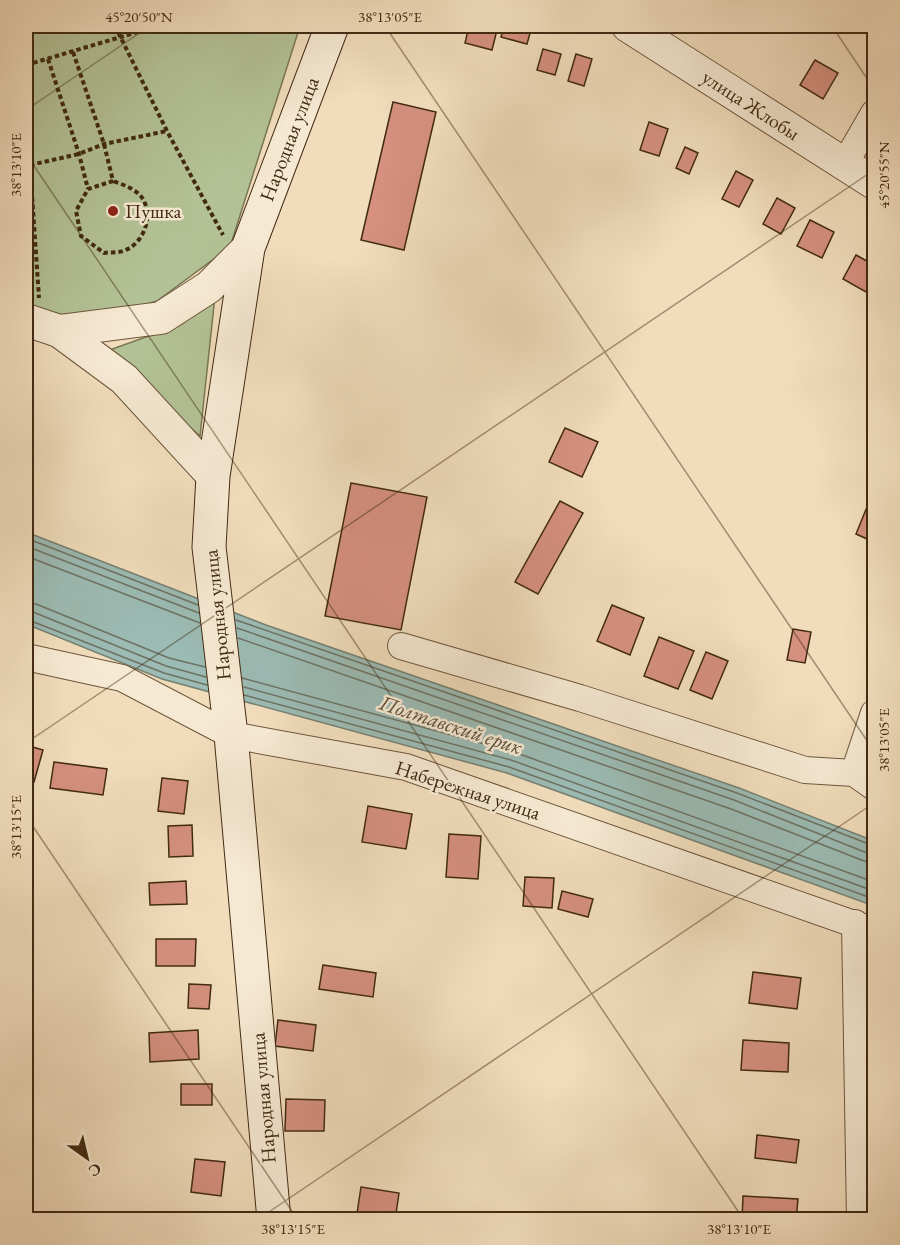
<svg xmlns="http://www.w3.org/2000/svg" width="900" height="1245" viewBox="0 0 900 1245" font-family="'EB Garamond',serif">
	<rect width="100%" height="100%" fill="#f1ddbc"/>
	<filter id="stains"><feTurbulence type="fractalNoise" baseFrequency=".00333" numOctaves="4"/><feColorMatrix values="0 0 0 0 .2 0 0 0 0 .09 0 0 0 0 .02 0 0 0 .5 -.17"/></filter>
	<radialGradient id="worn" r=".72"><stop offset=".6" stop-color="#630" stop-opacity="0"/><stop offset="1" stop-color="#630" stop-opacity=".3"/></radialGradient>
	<g fill="#b3c296" stroke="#7a7654" stroke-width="1.5">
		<path d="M27,26H300L230,247L157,301L87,321L26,309V28Z"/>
		<path d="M215,296L200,436L104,352L182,324Z"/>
	</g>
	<path fill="#9bbbb4" stroke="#778173" stroke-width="1.5" d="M26,532L266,625L739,788L874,841V906L507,773L162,679L26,624Z"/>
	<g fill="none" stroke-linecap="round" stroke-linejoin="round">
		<g stroke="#6e7263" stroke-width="1.5">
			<path d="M26,538L198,605"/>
			<path d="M26,546L199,613"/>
			<path d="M26,556L200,623"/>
			<path d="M26,602L36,604L169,658L205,667"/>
			<path d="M26,611L33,612L166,666L206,677"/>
			<path d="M26,619L164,673L207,685"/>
			<path d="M236,620L737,793L874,846"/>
			<path d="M237,628L734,800L867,853L874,854"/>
			<path d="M238,638L731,809L864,861L874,863"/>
			<path d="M242,678L514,752L874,882"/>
			<path d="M244,687L511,760L874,891"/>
			<path d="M244,695L509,767L874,899"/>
		</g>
	</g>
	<g fill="#d5907f" stroke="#412a12" stroke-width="1.5">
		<path d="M469,26H498L492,50L465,43Z"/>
		<path d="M504,26H532L527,44L501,37Z"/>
		<path d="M543,49L561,54L555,75L537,70Z"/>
		<path d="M576,54L592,59L584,86L568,81Z"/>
		<path d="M815,60L838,73L823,99L800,85Z"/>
		<path d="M393,102L436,112L404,250L361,240Z"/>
		<path d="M649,122L668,129L659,156L640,150Z"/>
		<path d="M685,147L698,153L689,174L676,168Z"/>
		<path d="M736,171L753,180L739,207L722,199Z"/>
		<path d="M777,198L795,208L781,234L763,224Z"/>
		<path d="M810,220L834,232L822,258L797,246Z"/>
		<path d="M856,255L874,265V275L866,292L843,279Z"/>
		<path d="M565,428L598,442L582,477L549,462Z"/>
		<path d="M351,483L427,497L401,630L325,616Z"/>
		<path d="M560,501L583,513L538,594L515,582Z"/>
		<path d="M867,507L874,510V542L856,534Z"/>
		<path d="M612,605L644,618L630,655L597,641Z"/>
		<path d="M793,629L811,632L805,663L787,660Z"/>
		<path d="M659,637L694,651L678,689L644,676Z"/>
		<path d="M706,652L728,661L712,699L690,690Z"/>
		<path d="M26,745L43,750L34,782L26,780Z"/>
		<path d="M54,762L107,769L103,795L50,788Z"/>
		<path d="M162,778L188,781L184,814L158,811Z"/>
		<path d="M368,806L412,814L406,849L362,842Z"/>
		<path d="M192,825L193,856L169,857L168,826Z"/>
		<path d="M449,834L481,836L478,879L446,877Z"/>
		<path d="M525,877L554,878L552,908L523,906Z"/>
		<path d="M186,881L187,904L150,905L149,883Z"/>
		<path d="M562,891L593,899L588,917L558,909Z"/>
		<path d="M156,939H196L195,966H156Z"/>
		<path d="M323,965L376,973L373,997L319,989Z"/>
		<path d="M753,972L801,978L797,1009L749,1003Z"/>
		<path d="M189,984L211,985L209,1009L188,1008Z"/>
		<path d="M278,1020L316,1025L313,1051L275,1046Z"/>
		<path d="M198,1030L199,1059L150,1062L149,1033Z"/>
		<path d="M743,1040L789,1043L788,1072L741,1070Z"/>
		<rect x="181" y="1084" width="31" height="21"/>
		<path d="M286,1099L325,1100L324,1131H285Z"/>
		<path d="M757,1135L799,1140L796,1163L755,1158Z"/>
		<path d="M195,1159L225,1162L221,1196L191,1192Z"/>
		<path d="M869,1160L874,1161V1181L867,1179Z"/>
		<path d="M361,1187L399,1193L395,1220H356Z"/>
		<path d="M743,1196L798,1199L796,1220H742Z"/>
	</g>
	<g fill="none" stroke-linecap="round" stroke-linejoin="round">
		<g stroke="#6d573c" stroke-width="28">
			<g id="minor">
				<path d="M844,165L874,113"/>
				<path d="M401,646L580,698L805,770L854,773L874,787"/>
				<path d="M26,657L122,678L231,735L406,767L874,931"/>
				<path d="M854,773L874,713"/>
				<path d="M855,923L860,1220"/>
			</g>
		</g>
		<g stroke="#6d573c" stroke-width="34">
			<g id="tertiary">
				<path d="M628,26L874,183"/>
				<path d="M26,320L59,331L124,379L213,476"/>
				<path d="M59,331L161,318L209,287L248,248"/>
			</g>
		</g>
		<g stroke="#412a12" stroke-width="35">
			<path id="secondary" d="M274,1220L231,735L209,547L213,476L248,248L332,26"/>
		</g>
		<g stroke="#412a12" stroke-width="4" stroke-dasharray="4.5 3" stroke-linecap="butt">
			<path d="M115,26L167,131L223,235"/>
			<path d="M73,52L104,144L113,181L88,189L76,211L81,236L104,253C110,252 117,253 123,251C142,245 153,220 144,201C139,190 124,185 113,181"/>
			<path d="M48,59L79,154L88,189"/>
			<path d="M26,65L158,26"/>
			<path d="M26,153L30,165L39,298"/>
			<path d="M30,165L79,154L104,144L167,131"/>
		</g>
		<use href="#minor" stroke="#f6e9d3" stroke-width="26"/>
		<use href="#tertiary" stroke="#f6e9d3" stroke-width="32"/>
		<use href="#secondary" stroke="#f6e9d3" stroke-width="33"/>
	</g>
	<path fill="none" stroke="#412a12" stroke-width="1.5" stroke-opacity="0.45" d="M385,26L874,751M832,26L874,89M26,110L150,26M26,154L744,1220M26,743L874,170M26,816L298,1220M257,1220L874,803"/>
	<circle fill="#8f2418" stroke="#f6e9d3" stroke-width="2" cx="113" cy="211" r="6"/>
	<g text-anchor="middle" stroke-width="5" stroke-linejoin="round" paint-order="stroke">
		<g font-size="20" fill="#412a12" stroke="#f6e9d3">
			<text transform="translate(751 105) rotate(33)" y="7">улица Жлобы</text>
			<text transform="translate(289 139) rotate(-69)" y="7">Народная улица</text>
			<text transform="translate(217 615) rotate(-96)" y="7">Народная улица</text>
			<text transform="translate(468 790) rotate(18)" y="7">Набережная улица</text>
			<text transform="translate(263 1098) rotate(-95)" y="7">Народная улица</text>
		</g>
		<g font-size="20" fill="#412a12" stroke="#f6e9d3" text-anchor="start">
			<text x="125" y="218">Пушка</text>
		</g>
		<g font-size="21" font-style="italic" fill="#584e3a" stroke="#f6e9d3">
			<text transform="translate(451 725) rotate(18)" y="7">Полтавский ерик</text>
		</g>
	</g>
	<rect width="900" height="1245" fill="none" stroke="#f1ddbc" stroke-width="66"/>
	<g transform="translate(87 1158) rotate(146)" stroke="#f6e9d3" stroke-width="4.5" paint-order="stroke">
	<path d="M0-4.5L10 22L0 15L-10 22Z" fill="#412a12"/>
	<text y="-9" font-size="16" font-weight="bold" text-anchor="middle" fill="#412a12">С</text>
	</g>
	<rect x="33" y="33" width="834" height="1179" fill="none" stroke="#412a12" stroke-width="2"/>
	<g font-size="15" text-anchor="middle" fill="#412a12">
		<text x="139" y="22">45°20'50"N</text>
		<text x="390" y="22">38°13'05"E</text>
		<text transform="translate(16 165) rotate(-90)" y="5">38°13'10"E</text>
		<text transform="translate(884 175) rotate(-90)" y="5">45°20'55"N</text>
		<text transform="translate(884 740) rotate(-90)" y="5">38°13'05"E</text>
		<text transform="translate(16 827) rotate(-90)" y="5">38°13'15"E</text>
		<text x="293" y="1234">38°13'15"E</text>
		<text x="739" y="1234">38°13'10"E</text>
	</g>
	<rect width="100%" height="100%" filter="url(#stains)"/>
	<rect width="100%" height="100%" fill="url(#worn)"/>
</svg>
